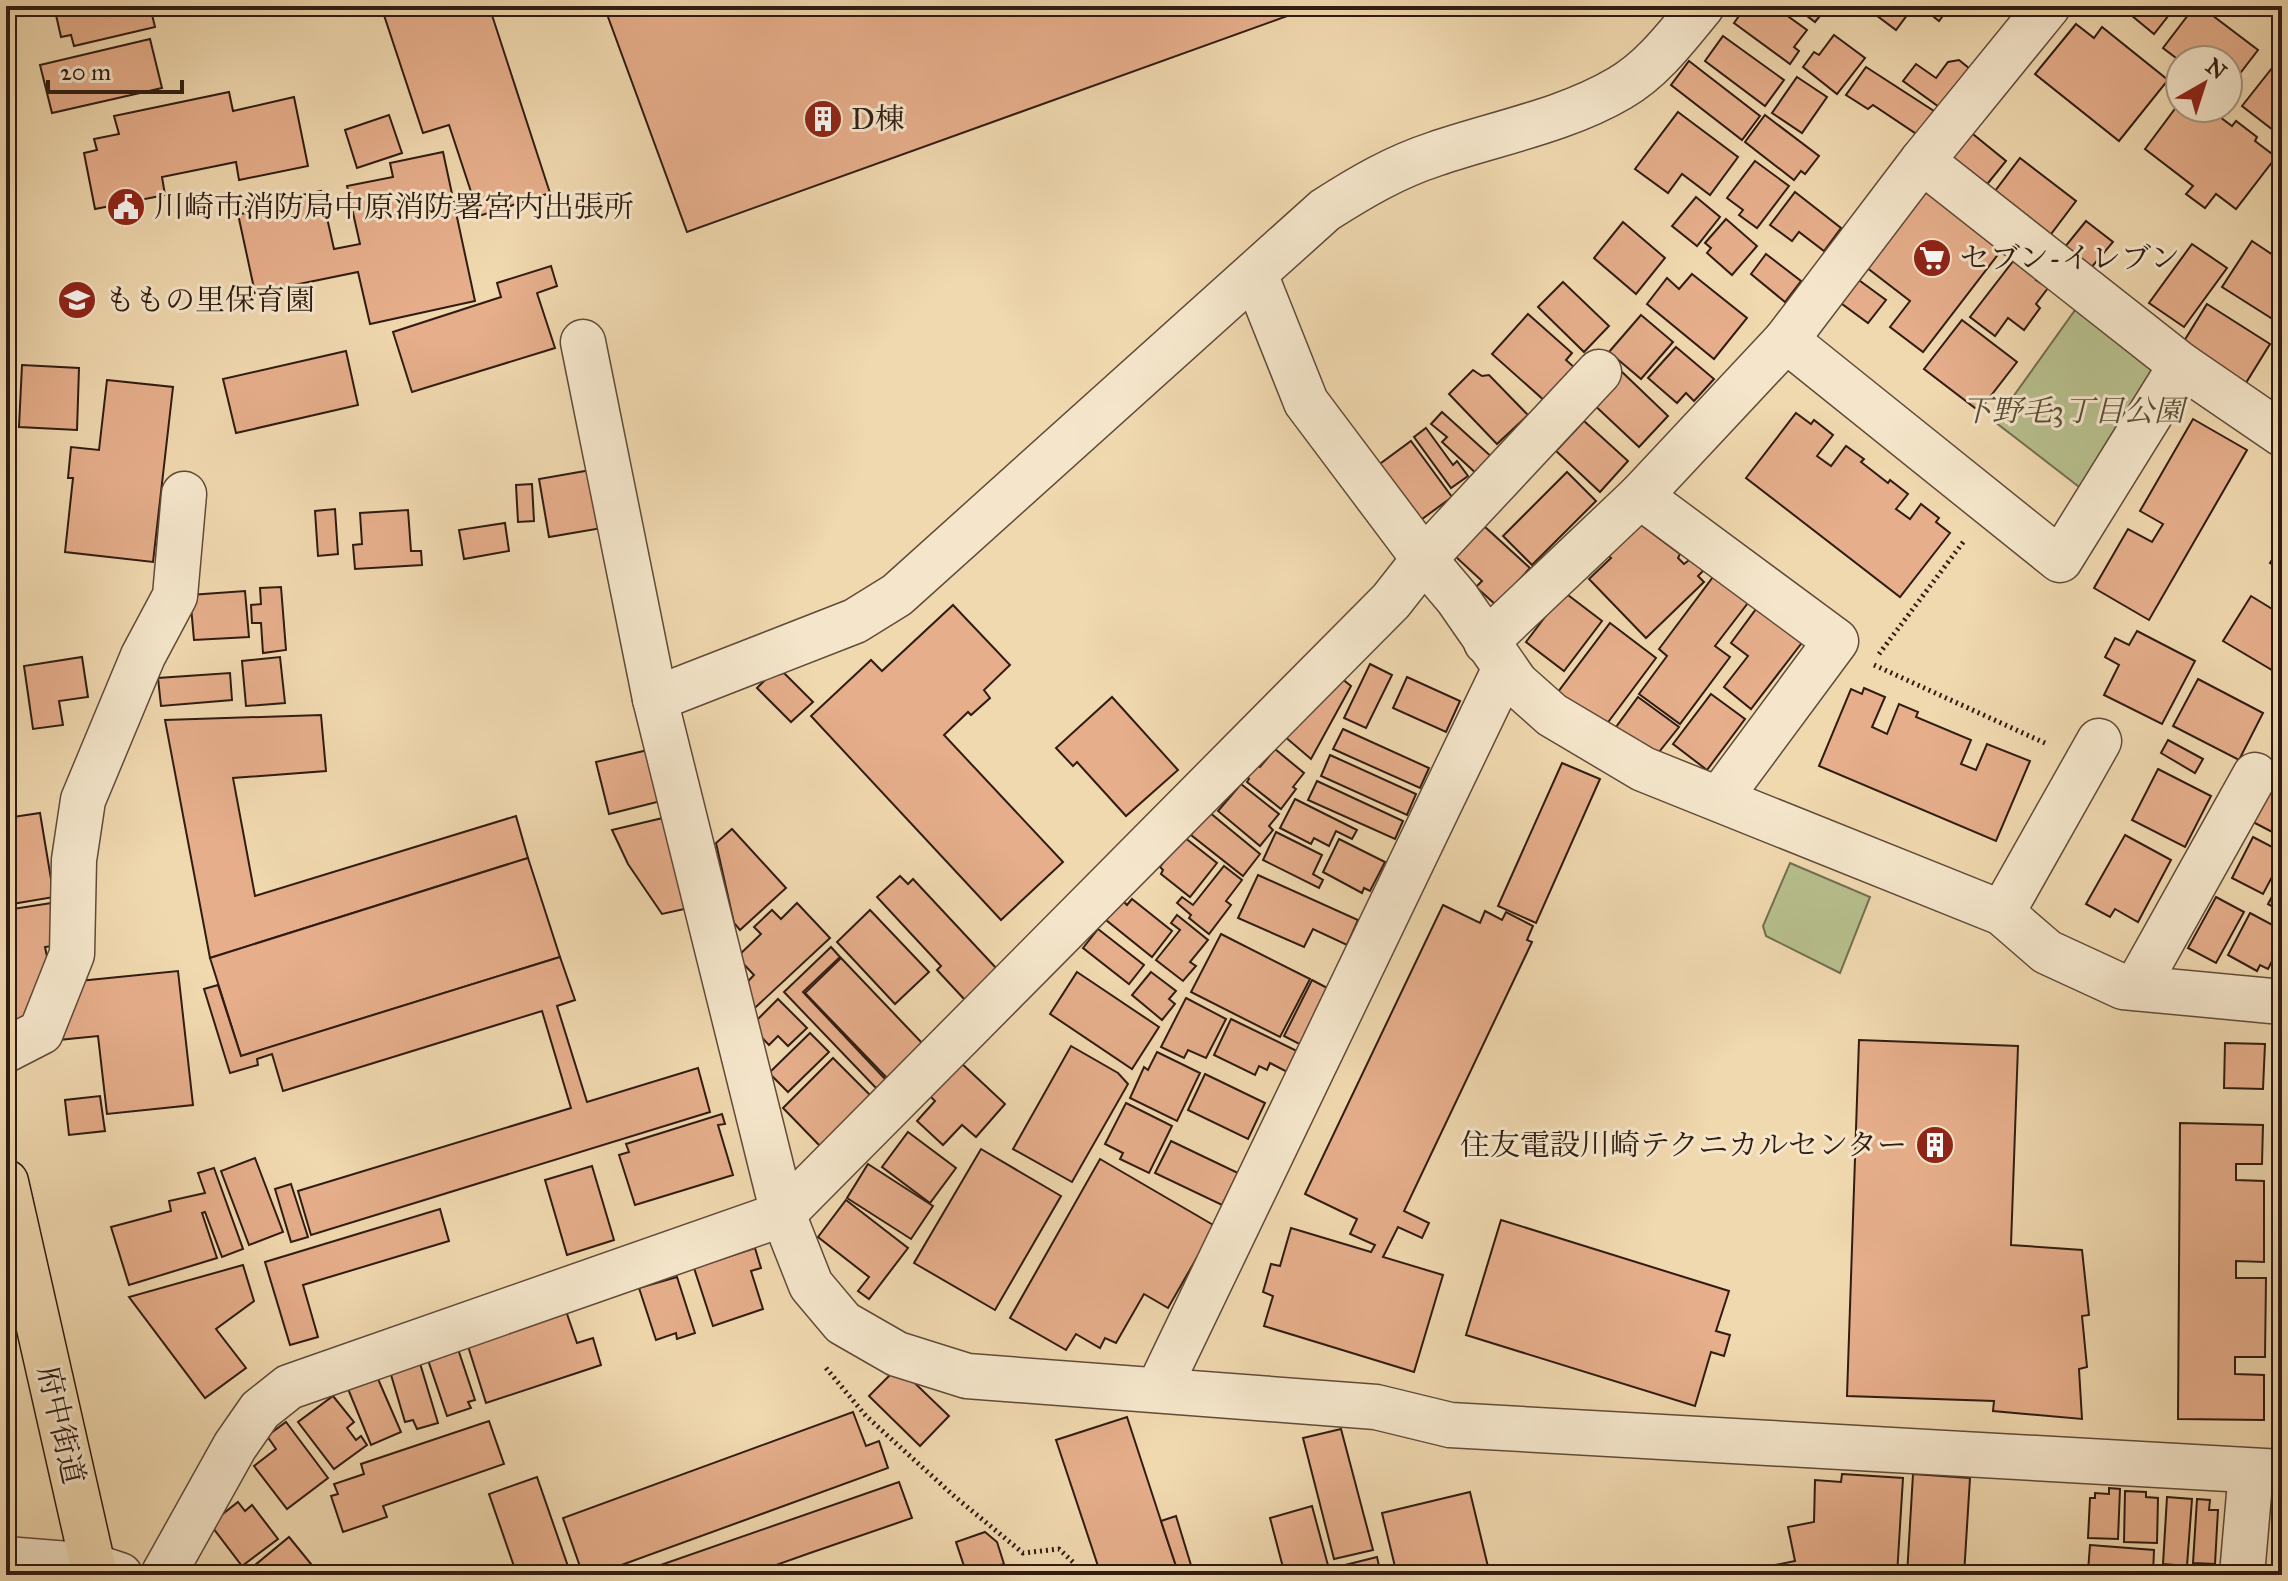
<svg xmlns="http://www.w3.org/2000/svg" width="2288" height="1581" viewBox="0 0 2288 1581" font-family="'IM FELL Great Primer','Noto Serif JP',serif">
	<rect width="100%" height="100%" fill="#f0d8af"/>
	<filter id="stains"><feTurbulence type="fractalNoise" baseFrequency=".0025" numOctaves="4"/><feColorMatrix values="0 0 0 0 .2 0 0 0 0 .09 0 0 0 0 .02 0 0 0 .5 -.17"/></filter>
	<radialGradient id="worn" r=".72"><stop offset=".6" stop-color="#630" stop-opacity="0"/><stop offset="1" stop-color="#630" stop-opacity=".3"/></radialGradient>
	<g fill="#b7bf8d" stroke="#746e50" stroke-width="2">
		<path d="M2083,299L2148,352L2155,388L2087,493L1995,422Z"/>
		<path d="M1790,863L1870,897L1840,973L1766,936L1763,926Z"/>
	</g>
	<g fill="#e6ae8b" stroke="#301c12" stroke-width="2">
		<path d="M94,6H150L155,27L74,46L71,35L61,37L56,15Z"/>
		<path d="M381,6H489L550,193L479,216L449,125L423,133Z"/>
		<path d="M604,6H1315L687,232Z"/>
		<path d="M1746,6H1774L1807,30L1794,47L1799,51L1790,64L1734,23Z"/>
		<path d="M1794,6H1828L1815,22Z"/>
		<path d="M1864,6H1911L1913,7L1896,30Z"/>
		<path d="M1920,6H1950L1939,21Z"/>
		<path d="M2120,6H2176L2154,34Z"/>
		<path d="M2195,6H2200L2258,50L2228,89V60L2180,61L2163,48Z"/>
		<path d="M2076,24L2094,38L2102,27L2168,80L2119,141L2035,74Z"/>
		<path d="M1834,35L1865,58L1837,94L1803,67L1814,52L1819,55Z"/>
		<path d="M1723,36L1784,80L1765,106L1705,61Z"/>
		<path d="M150,39L162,88L52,113L40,65Z"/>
		<path d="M1959,60L1970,69L1942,109L1903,81L1916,64L1936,78L1948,62Z"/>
		<path d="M1689,61L1760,116L1742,140L1671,85Z"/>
		<path d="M2276,63L2282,67V137L2242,106Z"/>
		<path d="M1866,67L1934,111L1918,135L1873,105L1868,109L1846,95Z"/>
		<path d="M1797,77L1827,97L1802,133L1772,113Z"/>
		<path d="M229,92L233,111L294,97L308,166L239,180L236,162L162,177L165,195L95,209L84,153L97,150L94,139L119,134L114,116Z"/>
		<path d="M2180,102V108H2208L2232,126L2236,121L2257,137L2255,141L2276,157L2236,209L2216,194L2205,208L2186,194L2193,186L2145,149Z"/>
		<path d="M1678,112L1738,157L1710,195L1682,174L1668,193L1635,169Z"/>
		<path d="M389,115L402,153L357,168L345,130Z"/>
		<path d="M1765,115L1819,156L1805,174L1801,171L1794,180L1745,142Z"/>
		<path d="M1963,126L2006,161L1980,193L1937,158Z"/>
		<path d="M443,152L475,301L370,324L358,272L255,293L238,214L247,213L246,207L321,191L334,249L360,244L347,186L393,177L390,163Z"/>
		<path d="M2020,158L2076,201L2048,238L1992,195Z"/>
		<path d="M1755,161L1789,186L1757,228L1739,215L1743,210L1727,198Z"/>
		<path d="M1927,189L2003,248L1923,352L1890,327L1910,301L1866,267Z"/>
		<path d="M1795,192L1841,228L1824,251L1799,232L1792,241L1770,225Z"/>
		<path d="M1696,197L1720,217L1697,246L1672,226Z"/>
		<path d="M1726,219L1757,246L1732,275L1707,253L1711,248L1705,243Z"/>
		<path d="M2086,221L2113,242L2090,269L2064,248Z"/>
		<path d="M1623,222L1665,258L1636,294L1594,258Z"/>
		<path d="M2252,241L2282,261V325L2222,287Z"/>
		<path d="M2192,244L2227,268L2184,327L2149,303Z"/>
		<path d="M1766,254L1801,281L1785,302L1751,274Z"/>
		<path d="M2014,260L2041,274L2036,280L2048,288L2036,304L2040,308L2024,330L2008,318L1995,336L1970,317Z"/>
		<path d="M551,266L557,286L537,293L555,348L412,392L393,332L501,297L497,283Z"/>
		<path d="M1692,274L1747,318L1714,359L1647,304L1667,278L1679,289Z"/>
		<path d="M1856,278L1886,300L1868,323L1838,301Z"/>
		<path d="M1563,282L1609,326L1584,352L1538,307Z"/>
		<path d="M2207,304L2270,344L2244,386L2181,346Z"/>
		<path d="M1528,314L1572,353L1566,360L1576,369L1546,402L1492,354Z"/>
		<path d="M1641,315L1673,342L1641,379L1609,352Z"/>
		<path d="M1962,320L2017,362L1979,411L1924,369Z"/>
		<path d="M1676,347L1714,379L1694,401L1686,393L1677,403L1648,378Z"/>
		<path d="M346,351L358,405L236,433L223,379Z"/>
		<path d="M22,365L79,368L77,430L19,427Z"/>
		<path d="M1473,370L1482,376L1489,375L1528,415L1497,444L1449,394Z"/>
		<path d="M1620,370L1668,416L1639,447L1590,401Z"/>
		<path d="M107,380L173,387L153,562L65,552L73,478H68L71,447L99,450Z"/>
		<path d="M1442,412L1494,459L1479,476L1442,442L1447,437L1431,424Z"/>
		<path d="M1796,413L1811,424L1814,420L1833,435L1817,456L1831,466L1846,446L1864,459L1861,462L1888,483L1890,480L1908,494L1896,509L1910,519L1921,504L1939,518L1936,522L1950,533L1900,597L1746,478Z"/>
		<path d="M2193,419L2247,450L2149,620L2094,588L2128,529L2152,542L2163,524L2140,511Z"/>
		<path d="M1584,421L1628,461L1600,492L1556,451Z"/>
		<path d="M1426,428L1453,465L1457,461L1468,476L1451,488L1414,437Z"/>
		<path d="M1411,441L1452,497L1418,522L1377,466Z"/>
		<path d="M591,470L602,528L549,537L539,479Z"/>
		<path d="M1567,472L1596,501L1532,565L1503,536Z"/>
		<path d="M532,484L534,521L518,522L516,485Z"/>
		<path d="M335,509L338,554L318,556L315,511Z"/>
		<path d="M408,510L411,551H421L422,565L355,569L353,545L362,544L360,513Z"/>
		<path d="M505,523L509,551L464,559L459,530Z"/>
		<path d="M1640,524L1680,554L1678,558L1684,564L1693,557L1705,569L1698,576L1704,582L1646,638L1589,579L1611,558L1604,552Z"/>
		<path d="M1484,526L1530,568L1496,605L1476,587L1482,581L1456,557Z"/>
		<path d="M2282,544V571L2270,563Z"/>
		<path d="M1716,573L1751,599L1715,646L1730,657L1680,724L1639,694L1667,656L1659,649Z"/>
		<path d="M281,587L286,650L263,653L261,623H252L251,605L261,604L260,588Z"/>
		<path d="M245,591L249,637L194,640L190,595Z"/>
		<path d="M1564,592L1602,621L1564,671L1526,642Z"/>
		<path d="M2251,596L2282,615V676L2223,641Z"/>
		<path d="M953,605L1010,665L984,690L990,698L971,715L968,712L944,735L1063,862L1001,920L811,716L871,660L882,671Z"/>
		<path d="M1759,605L1804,640L1751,709L1724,687L1748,656L1731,643Z"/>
		<path d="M1610,623L1656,658L1606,725L1555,696Z"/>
		<path d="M2137,631L2195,661L2162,724L2104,695L2119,665L2105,657L2115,638L2129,645Z"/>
		<path d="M82,657L88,697L59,701L63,725L33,729L24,666Z"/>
		<path d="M280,657L285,703L246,706L242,661Z"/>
		<path d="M1370,664L1392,675L1366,728L1344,718Z"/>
		<path d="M230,673L232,700L161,706L158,678Z"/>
		<path d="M784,673L813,702L791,722L757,688L767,678Z"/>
		<path d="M1336,674L1351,686L1311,759L1284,736Z"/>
		<path d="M1407,677L1460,701L1446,732L1393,708Z"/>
		<path d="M2198,679L2263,713L2239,760L2173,726Z"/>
		<path d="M1864,688L1885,697L1872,727L1887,734L1899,704L1918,712L1916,717L1971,740L1961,764L1976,770L1987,744L2030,761L1996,841L1819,766L1851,689L1862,694Z"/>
		<path d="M1711,694L1745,719L1707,770L1673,744Z"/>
		<path d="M1112,697L1178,770L1126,816L1077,762L1073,766L1056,748Z"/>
		<path d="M1638,697L1679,727L1655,757L1611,734Z"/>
		<path d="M321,715L326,771L233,778L255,896L516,816L528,858L210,958L165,720Z"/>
		<path d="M1343,729L1429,768L1420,788L1333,749Z"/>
		<path d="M2168,740L2203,759L2195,773L2161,753Z"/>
		<path d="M1275,749L1304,773L1293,787L1296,789L1281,809L1247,782L1249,779L1246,776L1256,764L1260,767Z"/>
		<path d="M648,750L661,801L609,814L596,762Z"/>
		<path d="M1330,755L1416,794L1407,815L1321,776Z"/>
		<path d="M1562,763L1600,779L1536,923L1498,906Z"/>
		<path d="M2158,769L2211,796L2185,847L2132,820Z"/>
		<path d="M2276,775L2282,778V837L2251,821Z"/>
		<path d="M1317,781L1403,821L1395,839L1308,800Z"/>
		<path d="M1241,784L1279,814L1269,826L1273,830L1260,846L1218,811Z"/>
		<path d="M1295,799L1357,830L1352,839L1336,831L1329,846L1314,838L1311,844L1280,828Z"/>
		<path d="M1209,812L1260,854L1243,876L1191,835Z"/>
		<path d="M40,813L54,897L6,905V818Z"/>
		<path d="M667,817L689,908L662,914L628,864L612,830Z"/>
		<path d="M732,829L786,888L740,930L734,923L716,843Z"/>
		<path d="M1276,832L1322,855L1313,874L1323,880L1319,888L1263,860Z"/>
		<path d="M2125,835L2171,860L2138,922L2115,909L2110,917L2086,904Z"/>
		<path d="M1184,837L1217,863L1190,897L1161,874L1163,870L1160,867Z"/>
		<path d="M2253,837L2282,852V858L2263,894L2232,878Z"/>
		<path d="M1339,839L1385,862L1370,891L1364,888L1362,893L1323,872Z"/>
		<path d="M528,858L560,957L241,1056L210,958Z"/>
		<path d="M1224,866L1242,880L1226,901L1231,905L1209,934L1189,918L1191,915L1177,903L1182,897L1193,905Z"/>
		<path d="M1258,875L1358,920L1347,945L1313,929L1304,947L1238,918Z"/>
		<path d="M900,876L908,884L913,879L997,969L965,1000L937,970L941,966L877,897Z"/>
		<path d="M2282,878V912L2268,904Z"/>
		<path d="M2216,897L2244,912L2216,963L2188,948Z"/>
		<path d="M1132,899L1172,931L1152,957L1106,920L1122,900L1127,905Z"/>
		<path d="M58,902L52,946L45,947L49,966L30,1020L12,1023L6,984V910Z"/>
		<path d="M797,903L830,938L744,1018L737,993L754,975L737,957L761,934L754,927L772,910L781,919Z"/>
		<path d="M1443,905L1480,923L1485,911L1502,920L1506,912L1533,926L1527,940L1532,942L1404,1211L1429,1223L1422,1238L1398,1227L1383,1257L1443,1275L1414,1372L1264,1326L1273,1296L1263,1292L1271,1264L1280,1266L1291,1228L1371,1252L1375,1245L1350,1234L1357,1219L1305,1194Z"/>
		<path d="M870,910L929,972L895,1004L837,942Z"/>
		<path d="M2250,913L2282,930V942L2268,969L2260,965L2257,971L2228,955Z"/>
		<path d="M1177,915L1208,940L1190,962L1196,966L1183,981L1156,960L1180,930L1171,923Z"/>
		<path d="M1098,929L1144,965L1129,984L1083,948Z"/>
		<path d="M1221,934L1310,979L1280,1037L1191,992Z"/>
		<path d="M831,947L840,957L803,992L886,1080L877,1089L784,992Z"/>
		<path d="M560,957L575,1000L557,1006L587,1102L698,1068L710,1112L311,1235L298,1191L571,1108L542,1011L283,1091L272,1054L257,1059L258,1065L230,1073L204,989L218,985L241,1056Z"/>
		<path d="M841,958L923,1044L887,1078L805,993Z"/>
		<path d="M178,971L193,1105L107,1114L98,1036L58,1040L79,981Z"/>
		<path d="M1077,972L1159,1027L1132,1069L1050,1014Z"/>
		<path d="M1151,972L1176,991L1169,999L1175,1004L1162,1020L1132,995Z"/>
		<path d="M1312,980L1333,991L1305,1047L1284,1036Z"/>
		<path d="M1186,998L1226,1019L1206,1058L1188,1050L1184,1058L1161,1047Z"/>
		<path d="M778,999L807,1028L788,1046L778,1036L769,1045L751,1026Z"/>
		<path d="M1231,1019L1303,1054L1293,1075L1270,1063L1267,1070L1259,1066L1255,1075L1214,1055Z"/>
		<path d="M810,1033L829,1052L788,1092L769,1073Z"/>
		<path d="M1859,1040L2018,1046L2011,1245L2082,1250L2089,1315L2082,1316L2087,1367L2079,1369L2082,1419L1993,1411L1994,1401L1847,1396Z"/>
		<path d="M2225,1043L2265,1044L2263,1089L2224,1088Z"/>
		<path d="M1071,1046L1118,1073L1128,1084L1072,1182L1013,1149Z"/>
		<path d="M1157,1052L1200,1073L1177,1121L1130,1098L1144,1067L1148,1070Z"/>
		<path d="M833,1058L872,1097L821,1147L783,1108Z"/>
		<path d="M959,1061L1005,1104L976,1137L962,1125L943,1145L917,1121L935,1101L929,1095Z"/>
		<path d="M1205,1074L1265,1103L1248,1139L1188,1110Z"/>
		<path d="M100,1096L105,1131L69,1135L65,1100Z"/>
		<path d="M1126,1103L1172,1126L1149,1173L1120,1159L1123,1153L1105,1144Z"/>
		<path d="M722,1114L725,1124L718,1125L733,1175L635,1205L619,1155L629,1152L626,1144Z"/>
		<path d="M2180,1123L2263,1125L2262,1164H2236V1180L2264,1181V1262L2236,1261V1278H2266L2265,1357H2235V1374L2264,1375V1420L2178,1419Z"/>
		<path d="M908,1132L956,1168L930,1203L882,1167Z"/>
		<path d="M1171,1141L1238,1173L1222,1205L1155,1173Z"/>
		<path d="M981,1149L1061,1196L995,1310L914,1263Z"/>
		<path d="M255,1158L283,1232L249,1245L221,1171Z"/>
		<path d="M1100,1159L1215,1226L1168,1308L1144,1294L1116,1343L1105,1338L1100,1348L1076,1334L1066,1350L1010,1318Z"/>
		<path d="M868,1164L933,1206L911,1239L847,1198Z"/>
		<path d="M592,1166L614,1240L567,1255L545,1180Z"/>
		<path d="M214,1168L243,1249L222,1257L205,1212L202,1213L217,1258L129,1285L111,1227L171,1211L169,1201L205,1193L198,1173Z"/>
		<path d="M291,1184L308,1237L291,1242L275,1189Z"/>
		<path d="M846,1200L908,1248L869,1299L858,1291L869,1277L818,1237Z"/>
		<path d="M440,1209L449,1241L303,1285L318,1337L290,1345L265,1262Z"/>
		<path d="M1501,1220L1729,1291L1716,1331L1730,1335L1724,1356L1711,1352L1695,1406L1466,1335Z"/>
		<path d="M755,1248L761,1268L751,1271L763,1309L713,1326L694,1268Z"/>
		<path d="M243,1265L254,1301L216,1329L246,1368L205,1398L129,1297Z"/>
		<path d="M677,1277L695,1333L677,1339L676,1333L656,1340L639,1288Z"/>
		<path d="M566,1311L577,1343L593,1338L601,1365L486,1403L467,1343Z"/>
		<path d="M457,1346L475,1400L468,1402L471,1408L447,1416L427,1357Z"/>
		<path d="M419,1360L438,1423L417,1429L413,1420L405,1422L389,1368Z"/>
		<path d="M898,1367L949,1416L920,1446L869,1396Z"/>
		<path d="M375,1372L401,1432L371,1445L346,1384Z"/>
		<path d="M333,1396L354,1422L347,1428L356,1440L361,1436L367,1445L334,1469L298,1422Z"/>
		<path d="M853,1412L866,1446L879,1441L888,1468L594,1575H583L563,1518Z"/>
		<path d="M1127,1417L1161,1521L1179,1575H1101L1056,1440Z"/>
		<path d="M489,1421L504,1464L383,1506L387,1517L343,1532L331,1496L338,1494L334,1484L364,1474L361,1464Z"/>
		<path d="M286,1422L328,1478L287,1509L254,1466L276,1449L267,1436Z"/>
		<path d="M1341,1429L1373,1550L1334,1559L1303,1438Z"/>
		<path d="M1842,1474L1903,1478L1897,1575H1725L1795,1561L1788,1527L1814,1522L1815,1480L1841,1482Z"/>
		<path d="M1913,1474L1970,1478L1964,1575H1907Z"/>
		<path d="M537,1477L571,1575H517L489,1494Z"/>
		<path d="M899,1482L912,1518L810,1553L748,1575H632Z"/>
		<path d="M2109,1488L2120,1489L2118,1539L2088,1538L2090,1498H2095V1493L2109,1494Z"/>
		<path d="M2125,1491L2146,1492V1497L2158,1498L2157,1543L2124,1542Z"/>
		<path d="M1470,1492L1490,1575H1397L1382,1513Z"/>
		<path d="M2167,1497L2192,1499L2187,1566L2163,1564Z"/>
		<path d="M2197,1499L2210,1500L2209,1510H2218L2215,1564L2193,1563Z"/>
		<path d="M238,1502L245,1511L252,1505L278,1539L242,1566L210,1524Z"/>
		<path d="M1312,1506L1329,1569L1377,1557L1381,1575H1285L1270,1518Z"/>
		<path d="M1176,1516L1194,1575H1179L1161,1521Z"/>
		<path d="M985,1532L997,1542L1004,1564L967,1575L956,1542Z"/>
		<path d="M289,1537L320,1575H243Z"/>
		<path d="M2090,1545L2154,1550L2153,1574L2088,1571Z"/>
	</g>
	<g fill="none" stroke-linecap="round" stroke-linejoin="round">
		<g stroke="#604b39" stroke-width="47">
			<g id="minor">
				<path d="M1922,161L2181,365L2282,434"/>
				<path d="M1255,274L1306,402L1424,559L1457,598L1516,683L1552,715L1643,769L2002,913L2047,952L2123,987L2282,1002"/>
				<path d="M1786,340L2060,560L2181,365"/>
				<path d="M583,342L655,699L783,1214L811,1285L843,1323L897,1354L967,1376L1376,1407L1450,1425L2282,1472"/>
				<path d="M1640,496L1836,641L1719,799"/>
				<path d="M1486,642L1640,496L1786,340L1922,161L2048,6"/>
				<path d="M655,699L855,621L897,595L1325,210C1361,187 1395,167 1435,154C1496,133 1564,121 1620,88C1653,69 1678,35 1702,6"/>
				<path d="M2002,913L2099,741"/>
				<path d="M2136,988L2255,775"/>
				<path d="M6,1050L41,1032L72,954L74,860L83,800L143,656L175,596L184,494"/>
				<path d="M1158,1390L1505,668"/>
				<path d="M6,1559L93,1566L120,1575"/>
				<path d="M163,1575L235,1446L260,1410L289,1387L783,1214L1391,601L1424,559L1599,372"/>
				<path d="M2242,1575L2251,1471"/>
			</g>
		</g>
		<g stroke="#301c12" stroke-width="47">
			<path id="highway" d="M6,1182L95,1575"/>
		</g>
		<g stroke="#301c12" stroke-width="5" stroke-dasharray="2 4" stroke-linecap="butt">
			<path d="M1879,654L1964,541"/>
			<path d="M1874,665L2047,744"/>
			<path d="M826,1368L866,1416L954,1496L1023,1553L1059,1549L1073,1562L1077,1575"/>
		</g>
		<use href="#minor" stroke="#f5e6cb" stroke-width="44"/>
		<use href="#highway" stroke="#f0d8af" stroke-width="44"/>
	</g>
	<defs>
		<g id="building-disc" transform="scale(2)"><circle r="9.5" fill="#8f2418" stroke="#f5e6cb"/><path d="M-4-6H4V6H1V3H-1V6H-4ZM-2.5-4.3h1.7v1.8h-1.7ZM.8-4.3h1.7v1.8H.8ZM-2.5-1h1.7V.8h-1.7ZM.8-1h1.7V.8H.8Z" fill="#fff"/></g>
		<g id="civic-disc" transform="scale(2)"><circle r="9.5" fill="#8f2418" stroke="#f5e6cb"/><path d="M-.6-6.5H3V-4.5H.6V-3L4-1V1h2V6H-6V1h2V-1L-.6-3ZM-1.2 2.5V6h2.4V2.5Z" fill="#fff"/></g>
		<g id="supermarket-disc" transform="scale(2)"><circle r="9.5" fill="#8f2418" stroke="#f5e6cb"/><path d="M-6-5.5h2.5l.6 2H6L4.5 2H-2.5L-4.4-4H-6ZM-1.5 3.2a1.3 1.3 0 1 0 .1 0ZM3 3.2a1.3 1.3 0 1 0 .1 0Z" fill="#fff"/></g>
		<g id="school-disc" transform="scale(2)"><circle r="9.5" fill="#8f2418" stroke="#f5e6cb"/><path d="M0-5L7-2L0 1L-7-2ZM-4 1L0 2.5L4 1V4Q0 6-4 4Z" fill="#fff"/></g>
	</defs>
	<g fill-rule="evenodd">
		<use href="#building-disc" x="823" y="119"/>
		<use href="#civic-disc" x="126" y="207"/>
		<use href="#supermarket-disc" x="1932" y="258"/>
		<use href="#school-disc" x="77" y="300"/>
		<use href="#building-disc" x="1935" y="1145"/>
	</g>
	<g text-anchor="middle" stroke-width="6" stroke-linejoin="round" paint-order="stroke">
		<g font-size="30" fill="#301c12" stroke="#f5e6cb" text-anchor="start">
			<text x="851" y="129">D棟</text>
			<text x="154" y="217">川崎市消防局中原消防署宮内出張所</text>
			<text x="1960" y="268">セブン-イレブン</text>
			<text x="105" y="310">ももの里保育園</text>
			<text x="1907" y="1155" text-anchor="end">住友電設川崎テクニカルセンター</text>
		</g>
		<g font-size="30" font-style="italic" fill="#584d37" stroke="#f5e6cb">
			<text x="2073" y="421">下野毛3丁目公園</text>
		</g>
		<g font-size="30" fill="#301c12" stroke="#f5e6cb">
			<text transform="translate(61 1425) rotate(77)" y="10">府中街道</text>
		</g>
	</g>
	<rect width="2288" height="1581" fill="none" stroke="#f0d8af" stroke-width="32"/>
	<rect x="8" y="8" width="2272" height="1565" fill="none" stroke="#301c12" stroke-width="4"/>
	<rect x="16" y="16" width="2256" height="1549" fill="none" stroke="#301c12" stroke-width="2"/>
	<g transform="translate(2204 84) rotate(39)"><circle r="38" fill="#f5e6cb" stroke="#a69581" stroke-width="2"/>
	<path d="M0-6L14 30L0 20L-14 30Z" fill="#8f2418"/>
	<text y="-12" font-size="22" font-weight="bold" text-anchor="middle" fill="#301c12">N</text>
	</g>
	<path d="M48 80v12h134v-12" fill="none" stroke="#301c12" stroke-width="4"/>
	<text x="60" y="80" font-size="24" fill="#301c12" stroke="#f5e6cb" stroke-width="6" paint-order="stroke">20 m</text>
	<rect width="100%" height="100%" filter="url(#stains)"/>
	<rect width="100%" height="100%" fill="url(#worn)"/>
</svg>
